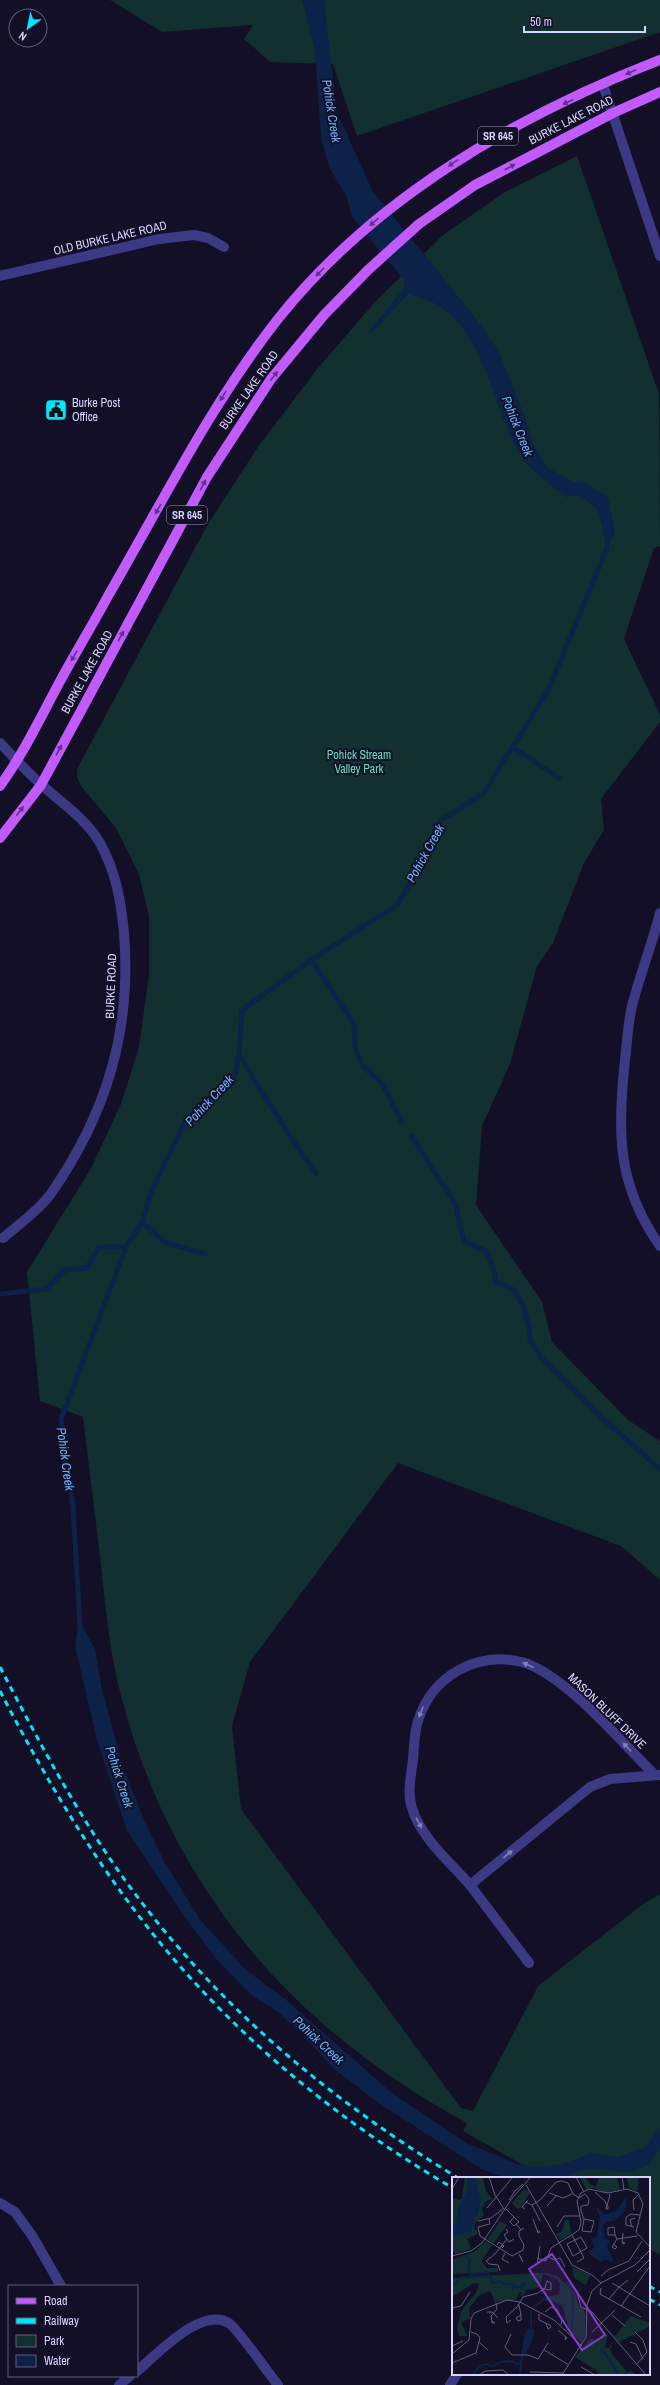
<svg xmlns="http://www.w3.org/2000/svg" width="660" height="2385" viewBox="0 0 660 2385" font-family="'Archivo Narrow',sans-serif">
	<rect width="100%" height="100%" fill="#130f26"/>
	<g fill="#12302f">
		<path d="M110,0H660V32L357,136L333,64L270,62L244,39L253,25L162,32Z"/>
		<path d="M577,156L659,394L660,546L654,548L624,639L660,715V722L601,799L604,830L584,863L553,943L537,966L510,1064L482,1126L476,1205L542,1302L552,1342L628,1420L660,1441V1580L621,1546L398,1463L250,1662L232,1726L241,1809L461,2108L473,2111L538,1986L643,1904L660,1894V2255L649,2249V2178H546L463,2131L467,2123C288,2026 164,1880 117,1679C109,1642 105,1603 101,1565C95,1516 89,1466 83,1417L40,1401L27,1272L90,1170L121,1104L139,1047L149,975V917L139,874L116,828L81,786L77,777V769L209,522L260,444L318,368L375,302L443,235L505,192Z"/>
	</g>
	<g fill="#0c2248">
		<path d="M302,0H324L337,112L372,190L474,316L498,350L525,417L534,447L548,468L572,481L588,484L608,498L615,532L607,548L598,510L580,495L566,497C550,484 530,471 519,453C492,407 485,328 432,302C424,299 416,297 408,294L376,329L366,335L405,287L404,280L352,217L347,197L329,167L321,138L315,50Z"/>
		<path d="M79,1620L95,1649L102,1690L123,1767L144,1820L165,1863L201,1921L246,1970L285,1999L392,2093L466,2143L517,2164L538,2167L563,2164L592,2153L617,2157L646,2147L660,2127V2147L648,2166C641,2168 634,2171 627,2172C603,2173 588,2161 565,2178H506L481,2169L377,2102L333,2068L301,2033L277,2011L251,1995L217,1960L185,1917L127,1831L97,1740L75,1646Z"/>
	</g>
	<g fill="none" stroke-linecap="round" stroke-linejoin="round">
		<g stroke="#0c2248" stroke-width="5">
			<path d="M513,747L559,778"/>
			<path d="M311,960L354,1024L355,1046L362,1065L383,1085L401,1121"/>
			<path d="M239,1055L295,1144L316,1173"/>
			<path d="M412,1136L455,1204L464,1241L486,1251L495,1273V1282L505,1285L515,1291L524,1308L530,1332V1341L541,1357L601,1417L660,1469"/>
			<path d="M142,1222L164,1242L205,1254"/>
			<path d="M0,1294L46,1289L65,1270L87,1268L99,1247H126"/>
			<path d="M80,1626L73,1507L61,1419L126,1247L142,1222L153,1187L186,1120L235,1074L239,1055L242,1010L311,960L397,905L415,875L441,820L483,794L548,691L607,548V541"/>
		</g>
		<g stroke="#3d3a85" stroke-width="10">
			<path d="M603,85L660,256"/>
			<path d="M0,276L159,239L194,235L208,238L224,247"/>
			<path d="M0,743C14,758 27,772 43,786C63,804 87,820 100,843C116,872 121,901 124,933C132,1031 106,1115 50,1195C37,1212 19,1224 3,1238"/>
			<path d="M660,913C652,944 640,975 632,1006C628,1023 627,1043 625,1060C617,1132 617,1185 660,1246"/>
			<path d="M655,1775C622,1743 565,1674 522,1662C476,1651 432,1676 418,1721C414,1733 414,1748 413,1760C411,1775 407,1793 412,1808C421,1838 450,1862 470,1885L590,1787L610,1779L660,1775"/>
			<path d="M470,1885L529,1963"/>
			<path d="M0,2203L15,2212L33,2237L61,2286"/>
			<path d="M137,2371C158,2354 201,2306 229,2323C237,2328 269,2374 278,2385"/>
			<path d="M119,2385L130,2376"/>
			<path d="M450,2385L457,2374"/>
		</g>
		<g stroke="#c25bff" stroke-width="10">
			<path d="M0,786C23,754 40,719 58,685C74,655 92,626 108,596C162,503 211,404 278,319C374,198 518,115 660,60"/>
			<path d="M0,838L41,785L207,477L271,379L324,315L368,270L419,224L475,185L613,113L660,92"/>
		</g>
		<g stroke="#00e5ff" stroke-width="3" stroke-dasharray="6 5" stroke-linecap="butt">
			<path d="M0,1667C37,1738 75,1810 122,1876C213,2003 326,2097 458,2178"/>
			<path d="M0,1691C43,1774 91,1856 149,1929C232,2034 338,2121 453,2188"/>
			<path d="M649,2286L660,2292"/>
			<path d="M649,2299L660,2305"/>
		</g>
	</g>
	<defs><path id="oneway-solid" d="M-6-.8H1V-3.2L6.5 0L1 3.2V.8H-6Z"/></defs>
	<g fill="#623188">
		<use href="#oneway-solid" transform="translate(631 72) rotate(156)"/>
		<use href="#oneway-solid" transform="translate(568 102) rotate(154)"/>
		<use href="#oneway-solid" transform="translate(453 163) rotate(146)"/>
		<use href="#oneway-solid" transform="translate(510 167) rotate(-28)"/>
		<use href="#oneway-solid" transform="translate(374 222) rotate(139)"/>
		<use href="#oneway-solid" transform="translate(320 272) rotate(135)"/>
		<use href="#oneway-solid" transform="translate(274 376) rotate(-53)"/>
		<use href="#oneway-solid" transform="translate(223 396) rotate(122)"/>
		<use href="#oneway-solid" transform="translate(203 485) rotate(-62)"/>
		<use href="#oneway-solid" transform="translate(158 509) rotate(120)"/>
		<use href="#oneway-solid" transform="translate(121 636) rotate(-61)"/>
		<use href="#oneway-solid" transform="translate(74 656) rotate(120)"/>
		<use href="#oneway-solid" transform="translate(59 750) rotate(-62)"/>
		<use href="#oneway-solid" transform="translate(20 811) rotate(-53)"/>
	</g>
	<g fill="#837fbc">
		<use href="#oneway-solid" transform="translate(528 1665) rotate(-156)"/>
		<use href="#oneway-solid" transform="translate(421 1712) rotate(112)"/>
		<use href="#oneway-solid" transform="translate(627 1747) rotate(-135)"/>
		<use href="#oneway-solid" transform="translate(419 1823) rotate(61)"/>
		<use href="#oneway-solid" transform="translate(508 1854) rotate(-39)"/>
	</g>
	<defs>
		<g id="civic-square" transform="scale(1.15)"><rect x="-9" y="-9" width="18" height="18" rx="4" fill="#00e5ff" stroke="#130f26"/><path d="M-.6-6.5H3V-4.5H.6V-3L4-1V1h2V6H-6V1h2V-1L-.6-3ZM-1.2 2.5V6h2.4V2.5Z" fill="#111"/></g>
	</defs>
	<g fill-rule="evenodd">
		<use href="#civic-square" x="56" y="410"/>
	</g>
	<g text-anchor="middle" stroke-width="4" stroke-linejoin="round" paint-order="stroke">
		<g fill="#130f26" stroke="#9e99be" stroke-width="1">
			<rect x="478" y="127" width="40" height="18" rx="3"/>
			<rect x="167" y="506" width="40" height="18" rx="3"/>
		</g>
		<g font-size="11" font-weight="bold" fill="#d9d4ff">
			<text x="498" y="140">SR 645</text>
			<text x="187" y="519">SR 645</text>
		</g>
		<g font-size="12" fill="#d9d4ff" stroke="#130f26">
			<text transform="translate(571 120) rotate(-27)" y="4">BURKE LAKE ROAD</text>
			<text transform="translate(110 238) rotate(-13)" y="4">OLD BURKE LAKE ROAD</text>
			<text transform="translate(249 390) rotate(-55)" y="4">BURKE LAKE ROAD</text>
			<text transform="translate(87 672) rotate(-61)" y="4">BURKE LAKE ROAD</text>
			<text transform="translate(111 986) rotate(-88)" y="4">BURKE ROAD</text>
			<text transform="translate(607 1711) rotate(44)" y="4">MASON BLUFF DRIVE</text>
		</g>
		<g font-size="12" fill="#d9d4ff" stroke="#130f26" text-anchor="start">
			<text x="72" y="407">Burke Post<tspan x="72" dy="14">Office</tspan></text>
		</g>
		<g font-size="12" fill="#5fe0c0" stroke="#130f26">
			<text x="359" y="759">Pohick Stream<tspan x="359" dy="14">Valley Park</tspan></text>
		</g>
		<g font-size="13" font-style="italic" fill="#62b6ff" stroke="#130f26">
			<text transform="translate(332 111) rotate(81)" y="5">Pohick Creek</text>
			<text transform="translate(518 426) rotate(68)" y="5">Pohick Creek</text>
			<text transform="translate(425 853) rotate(-61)" y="5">Pohick Creek</text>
			<text transform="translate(209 1100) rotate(-47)" y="5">Pohick Creek</text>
			<text transform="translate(66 1459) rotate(82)" y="5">Pohick Creek</text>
			<text transform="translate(120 1777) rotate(72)" y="5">Pohick Creek</text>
			<text transform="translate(319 2040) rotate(43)" y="5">Pohick Creek</text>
		</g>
	</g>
	<g transform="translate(452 2177)">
		<rect width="198" height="198" fill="#130f26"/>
		<path d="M13,0H31L34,14L40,22L33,25L30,32L32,38L24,45L22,51L26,57L15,62L19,72L4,77L0,73V20L7,23L10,21ZM128,0H133L139,8L144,9L147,0H165L168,13L154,16L142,11L134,12ZM175,0H187L185,15L177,11ZM73,11L78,16L66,33L60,26ZM113,43H117L119,57L108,63L104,57L110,54ZM48,44L55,48L41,67L36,62ZM34,64L40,68L30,83L31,86L35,91H46V95L0,97V83L22,75ZM120,90L138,98L134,108L122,101ZM84,96H95L105,99L124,116L126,128L133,134V156L130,166L118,155L110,128L92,121L107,117L108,107L105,102L91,97L87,111L73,113L74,116L69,119L67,117L71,116L67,115L64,123L43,125L38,114L28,118L17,131L18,141L9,146L16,159H7L5,152L9,134L24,116L27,107L22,106L0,120V101ZM179,139L198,146V149L185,156L182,154L183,157L167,165L162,160ZM156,157L153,171H157L161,165L158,173L161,178L175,195L180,194L184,198H147L144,193L123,180L138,162L144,163Z" fill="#12302f"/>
		<path d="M15,0H23L29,25L25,39L21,41L23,43L19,55L0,59V48L4,47L6,31L15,13ZM175,19L173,33L168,39L162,44L154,45L151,49L153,62L158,64L155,70L162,85L153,83L148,85L136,76L143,70L139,62L145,59L148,41L144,29L152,37H157L166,32ZM77,151L82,152V158L74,177H69L73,156Z" fill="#0c2248"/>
		<path fill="none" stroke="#0c2248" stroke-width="2" d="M12,78L18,83L16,91L19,97L35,95L38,98M38,99L40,106L49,104L51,107H60L61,111L62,109L70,111L71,106L74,107M114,104L119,111L121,121L120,153M0,107L5,106L6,102L10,100L38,99M121,119L130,110M81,131L92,122L114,129M79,134V150M150,172L167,198M21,198L27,189L33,187L41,189L48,185L58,184L66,187L70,183M68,198L70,179"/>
		<path fill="none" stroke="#625e7d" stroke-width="1" d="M37,0L43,18L52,32M124,0L132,15M170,0L172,13M74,8L120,88L140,98L149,106M0,12L7,0M143,15L154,25M97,16L111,21L120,17M127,21L133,17L137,22L136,28L129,29V34L132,42L130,54L139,55L142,44L132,42M57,23L63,14L71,7M74,25L80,28L88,23L104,5L110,4L116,6L121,17L127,21M153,25L154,27L156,29V32H154L155,28L157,22L158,17M80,28L88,44M95,29L104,19M35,31L61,0M54,32L67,45L64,47L69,53M73,32L70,30L76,23M182,33L181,23L187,17M62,40L58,45L62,49L64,47M37,41L38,47L26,50L28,59L60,79L71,73L72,68L67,59V54L72,51M81,42L85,53L88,55L86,56L85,53M26,44L39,41L52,31M105,50L112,39H128M162,50L163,58H156V51ZM180,50L178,43L183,41M182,50L174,48V40L179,37L188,38M54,52L56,55L52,58L57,65L62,62M120,58L132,81L125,85M163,58L165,62L185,59M129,60L135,71L121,79L115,67ZM170,65L173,66L171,67L170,65L171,56M45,68L47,65L52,69L50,71M162,68L165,70L163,72L160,70L165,62M53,76L50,82L57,86M67,77L71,85L68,79M0,79L19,74L30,66L61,20L79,0M96,80L103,83L108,81L113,90M85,81L94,84L99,71L127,53L129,45L125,24L129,16L137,12L156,16L175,12L186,16L191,27L184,55L198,70M85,88L88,69M48,94L46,88L37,87L34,84L43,77L55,62M185,95L198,82M149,99L156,93L177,84L190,64M160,106L198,129M149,111L148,117L189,140M125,116L129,130L140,135L194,198M157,122L167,110L176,103M67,128L69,138V143L66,144L64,141L69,138M169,129L198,89M0,131L9,129L18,115M35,135H40L46,141M93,135L99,130L105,132L110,143L109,148M87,137V143L98,148L99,150L96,152L94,146M160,138L173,149M59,143L55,146L54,140L65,130L71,120L86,116L93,111L95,104L99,106V113L91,112M40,144L43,146H40V144L39,139L45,132L44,126M106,153L114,160L113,163L115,161L114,160M140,155L163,133M183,155L191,163L195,175L185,187M59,157L53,170L60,178H76L86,182L96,166M27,165L36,173M178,165L184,167L191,182M0,169L11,164M92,173L117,188M0,177L17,163L19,142L22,136L55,123L68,125L102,143L130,169M0,186L24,176L28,161L25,157L19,155M129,190L143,198M78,195L111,196M27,198L33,194L51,193L57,198M110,198L134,160L135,128L140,114L149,106L183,88L198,73"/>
		<path fill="#843dc5" fill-opacity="0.15" stroke="#843dc5" stroke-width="2" d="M100,77L153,158L130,173L77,92Z"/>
		<rect width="198" height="198" fill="none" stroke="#d9d4ff" stroke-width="2"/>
	</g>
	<rect x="8" y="2285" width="130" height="92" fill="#130f26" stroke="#625e7d"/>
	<rect x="16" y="2298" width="20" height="6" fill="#c25bff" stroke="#625e7d"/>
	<text x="44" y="2305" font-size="12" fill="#d9d4ff">Road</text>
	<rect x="16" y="2318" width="20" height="6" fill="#00e5ff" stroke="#625e7d"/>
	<text x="44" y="2325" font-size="12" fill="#d9d4ff">Railway</text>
	<rect x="16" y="2335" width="20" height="12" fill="#12302f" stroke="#625e7d"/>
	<text x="44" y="2345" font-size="12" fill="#d9d4ff">Park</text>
	<rect x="16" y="2355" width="20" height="12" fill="#0c2248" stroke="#625e7d"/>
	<text x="44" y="2365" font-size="12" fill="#d9d4ff">Water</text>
	<g transform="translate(28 28) rotate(213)"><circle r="19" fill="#130f26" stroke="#625e7d"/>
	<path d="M0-3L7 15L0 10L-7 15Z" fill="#00e5ff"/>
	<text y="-6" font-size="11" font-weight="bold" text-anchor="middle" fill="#d9d4ff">N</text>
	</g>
	<path d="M524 26v6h121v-6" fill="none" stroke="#d9d4ff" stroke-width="2"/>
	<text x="530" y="26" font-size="12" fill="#d9d4ff" stroke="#130f26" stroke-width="3" paint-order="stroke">50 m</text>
</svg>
